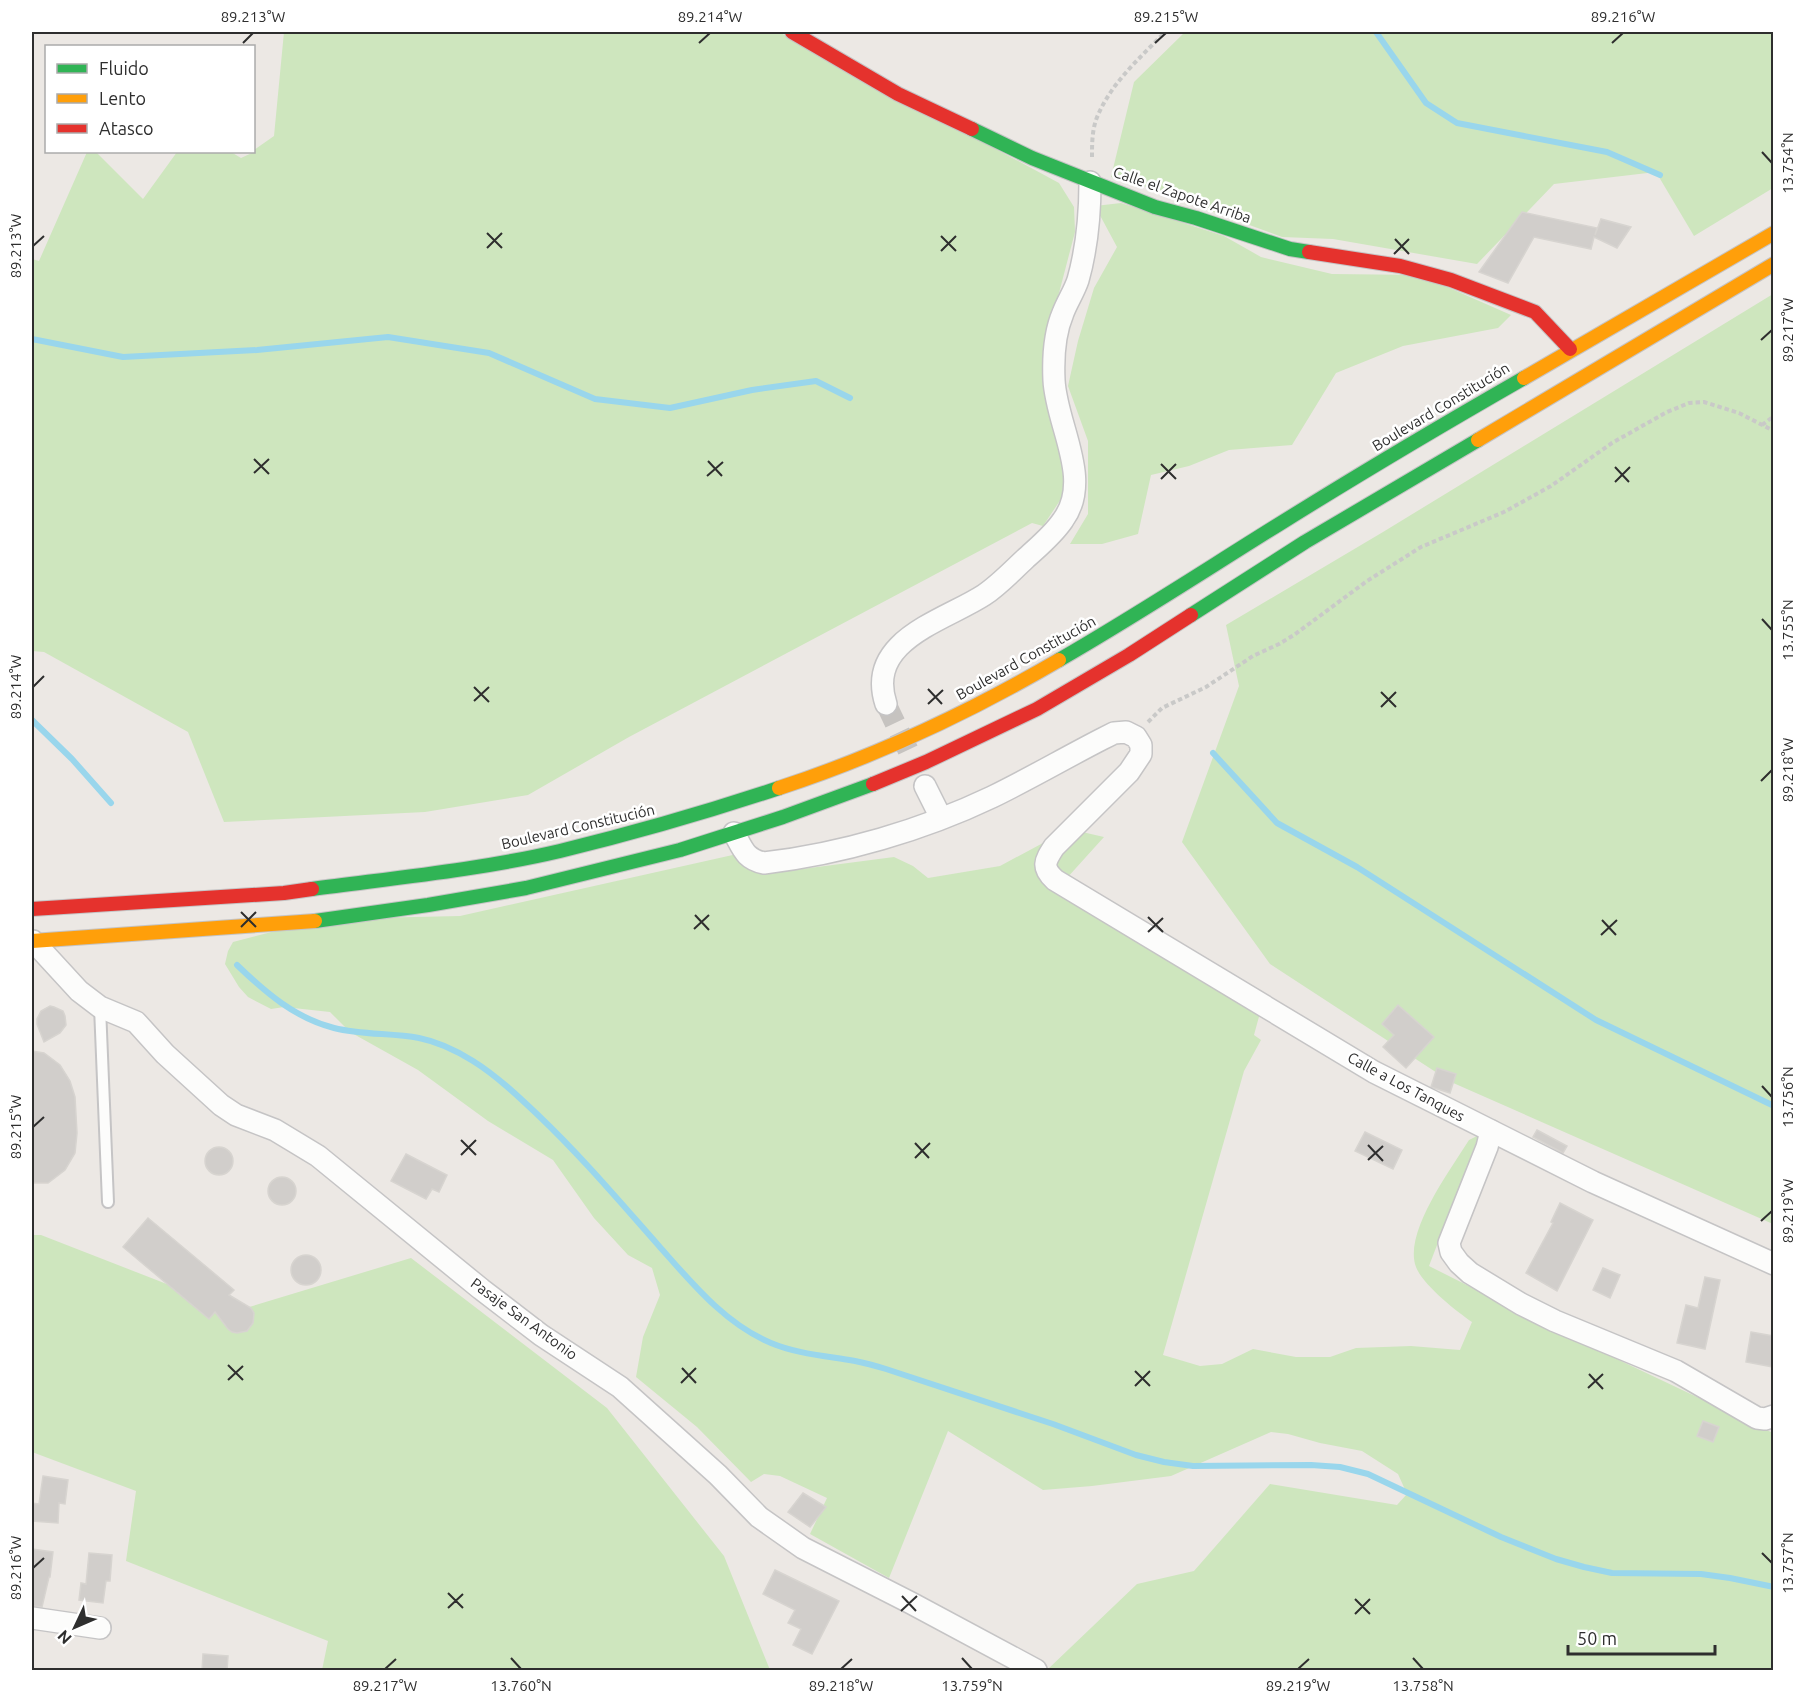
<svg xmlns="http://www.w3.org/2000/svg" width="1805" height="1702" viewBox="0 0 1805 1702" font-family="Ubuntu,sans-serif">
	<rect width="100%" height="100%" fill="#ece8e4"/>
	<g fill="#cee6be">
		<path d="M284,32H779L1059,183L1074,207L1075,232L1048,335L1069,487L1043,526L1032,523L629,737L528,795L425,812L224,822L188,732L44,652L32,651V259L39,261L87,152H96L143,199L177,152H231L241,158L254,152V150L274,136Z"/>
		<path d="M1185,32H1773V188L1694,236L1656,172L1554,184L1477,264L1333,239L1282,237L1143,186L1111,177L1134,82Z"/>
		<path d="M1121,203L1224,236L1261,257L1332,274L1420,275L1511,315L1498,328L1403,346L1336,373L1292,445L1229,450L1189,466L1151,475L1138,534L1102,544H1070L1088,514V441L1068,386L1078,341L1094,288L1117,247L1095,206Z"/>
		<path d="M1773,294V1224L1451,1082L1270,964L1182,842L1239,686L1226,625L1383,532Z"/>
		<path d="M1069,829L1104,837L1057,889L1260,1013L1254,1035L1261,1040L1244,1071L1163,1355L1200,1366L1222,1364L1253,1349L1296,1357H1330L1356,1348L1411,1346L1460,1350L1472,1322C1456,1311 1423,1285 1416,1267C1403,1233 1451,1169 1469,1140L1479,1135L1429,1266L1564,1334L1773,1433V1670H1047L1137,1584L1194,1571L1270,1484L1397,1505L1407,1494L1398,1474L1362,1451L1320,1443L1288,1434L1271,1432L1171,1476L1092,1486L1043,1490L948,1431L889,1578L810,1534L827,1498L780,1476L764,1474L751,1482L697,1427L636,1377L643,1337L660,1295L652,1268L628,1255L594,1218L553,1160L488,1121L418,1070L350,1032L330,1012L284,1007L271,1009L248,997L239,987L225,964L228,951L233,942L322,919L460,916L755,850L779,872L894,857L913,866L928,878L1000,866Z"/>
		<path d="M32,1235H41L236,1311L411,1258L607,1408L724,1556L770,1670H322L328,1641L126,1561L136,1491L32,1452Z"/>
	</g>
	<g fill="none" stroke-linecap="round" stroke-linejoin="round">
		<g stroke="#99d6ec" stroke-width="6">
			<path d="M1376,32L1426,103L1457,123L1607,152L1660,175"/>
			<path d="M32,339L123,357L257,350L388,337L489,353L595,399L670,408L752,390L816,381L850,398"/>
			<path d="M32,720L72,759L111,803"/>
			<path d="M1213,753L1277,823L1357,867L1596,1020L1774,1106"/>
			<path d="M237,965C266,993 295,1018 334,1028C362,1035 391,1033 419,1038C439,1042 457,1051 473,1061C497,1076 519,1097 539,1116C582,1157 620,1202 659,1246C691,1282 725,1324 771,1343C797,1354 827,1356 855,1361C865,1363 876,1366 886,1369L1053,1424L1136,1455L1164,1462L1193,1466L1311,1465L1340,1467L1368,1474L1501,1537L1556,1559L1584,1567L1612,1573L1701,1574L1730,1578L1774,1587"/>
		</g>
	</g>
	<g fill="#d1cecb" stroke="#d7d4d0" stroke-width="1.5">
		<path d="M1522,212L1597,228L1595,235L1601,219L1631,227L1617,248L1594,237L1591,249L1534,237L1508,283L1479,272Z"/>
		<path d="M1398,1005L1434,1037L1406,1068L1383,1047L1394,1035L1382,1024Z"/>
		<path d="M50,1006L54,1007L63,1011L65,1016L66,1025L60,1033L44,1042L37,1024V1019L41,1011Z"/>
		<path d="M32,1051L44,1053L60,1065L70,1081L75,1097L77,1133L75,1153L65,1170L48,1183H32Z"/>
		<path d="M1437,1068L1456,1074L1450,1093L1431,1087Z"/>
		<path d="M1537,1130L1567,1146L1563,1153L1533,1137Z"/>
		<path d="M1365,1132L1402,1150L1393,1169L1355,1151Z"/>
		<circle cx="219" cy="1161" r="14"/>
		<path d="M406,1154L447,1175L439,1192L432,1189L426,1199L391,1181Z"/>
		<circle cx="282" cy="1191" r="14"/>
		<path d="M1560,1203L1593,1220L1557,1291L1526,1273L1553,1223L1551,1222Z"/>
		<path d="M148,1218L234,1290L229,1295L251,1308L254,1313L253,1323L247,1331L237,1333L232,1332L228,1329L215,1312L209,1319L123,1247Z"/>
		<circle cx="306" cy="1270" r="15"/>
		<path d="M1603,1268L1620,1275L1610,1298L1593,1290Z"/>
		<path d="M1705,1277L1720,1280L1705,1349L1677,1343L1686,1305L1698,1308Z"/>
		<path d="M1751,1332L1773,1336V1367L1746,1362Z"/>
		<path d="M1703,1421L1719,1427L1713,1442L1697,1436Z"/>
		<path d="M43,1476L68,1480L65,1504L59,1503L58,1523L32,1521V1503L39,1504Z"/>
		<path d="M803,1493L826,1507L810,1527L788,1512Z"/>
		<path d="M32,1549L53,1552L50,1577H49L42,1607L32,1606Z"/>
		<path d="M89,1553L112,1555L110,1581H106L103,1603L79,1600L81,1583L86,1584Z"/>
		<path d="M775,1570L839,1601L812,1654L793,1645L801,1629L788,1623L795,1610L763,1594Z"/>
		<path d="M203,1654L228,1656L227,1671H202Z"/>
	</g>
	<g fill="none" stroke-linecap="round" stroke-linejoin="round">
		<path stroke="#c6c3c0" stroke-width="21" stroke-dasharray="21 10" stroke-linecap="butt" d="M886,704L908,750"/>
		<g stroke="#c5c4c5" stroke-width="14">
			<path id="lane" d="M100,1007L108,1202"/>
		</g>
		<g stroke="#c5c4c5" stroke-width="24">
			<g id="street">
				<path d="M886,704C865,640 944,621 984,595C999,585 1012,571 1025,559C1038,547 1053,535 1063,520C1093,479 1056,425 1054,380C1053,358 1054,334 1063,313C1067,302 1074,292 1078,280C1087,248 1090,215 1090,182"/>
				<path d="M925,786L941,818"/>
				<path d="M734,833C743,849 745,859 764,863C841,854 923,830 992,797C1029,779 1065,758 1102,739L1114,733L1126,732L1136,737L1141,745V754L1129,772L1054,847C1045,861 1041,867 1055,880L1374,1072L1593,1182L1774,1264"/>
				<path d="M33,941L79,991L100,1007L136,1022L165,1054L221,1105L236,1115L275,1130L318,1156L481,1289L541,1335L620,1387L718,1475L759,1517L803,1548L911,1603L1036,1670"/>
				<path d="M1491,1131L1487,1147L1449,1243L1451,1252L1459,1263L1470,1273L1521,1304L1555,1321L1676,1371L1757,1418L1765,1419L1774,1416"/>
				<path d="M32,1618L100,1628"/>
			</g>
		</g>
		<g stroke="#c5c4c5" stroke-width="16">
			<g id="fast">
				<path d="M972,129L1032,158L1155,207L1196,218L1290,249L1309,252"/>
				<path d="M1191,615L1305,542L1478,440"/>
				<path d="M1059,660C1134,617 1207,569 1281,523C1361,473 1442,425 1524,378"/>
				<path d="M312,889C394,878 479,870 560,851C634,833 707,812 779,788"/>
				<path d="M315,921L428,905L526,888L680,850L783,817L873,784"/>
			</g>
		</g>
		<g stroke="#c5c4c5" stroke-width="16">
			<g id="slow">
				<path d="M1524,378L1774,233"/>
				<path d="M1478,440L1774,264"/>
				<path d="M779,788C877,756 970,712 1059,660"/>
				<path d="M32,941L315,921"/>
			</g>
		</g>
		<g stroke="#c5c4c5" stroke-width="16">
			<g id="jam">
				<path d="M792,32L898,94L972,129"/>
				<path d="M1309,252L1400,266L1451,280L1535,312L1570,349"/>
				<path d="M873,784L926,762L1037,709L1129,655L1191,615"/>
				<path d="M32,909L284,893L312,889"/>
			</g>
		</g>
		<g stroke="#c9c9c8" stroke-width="4" stroke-dasharray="4.5 3" stroke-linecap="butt">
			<path d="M1092,157C1092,143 1092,128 1098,115C1112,82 1141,57 1165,32"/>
			<path d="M1762,425L1774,416"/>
			<path d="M1148,722L1162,708L1206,687L1253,656L1279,644L1294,635L1367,581L1421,547L1504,512L1551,486L1612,443L1667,412L1689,403L1704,402L1739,413L1774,431"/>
		</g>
		<use href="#lane" stroke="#fcfcfb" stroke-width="10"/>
		<use href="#street" stroke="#fcfcfb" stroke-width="21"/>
		<use href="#fast" stroke="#30b455" stroke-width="14"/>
		<use href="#slow" stroke="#ff9f0a" stroke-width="14"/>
		<use href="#jam" stroke="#e5322d" stroke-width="14"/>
	</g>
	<path fill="none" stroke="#2e2e2e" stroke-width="2" d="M243,43L253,33M699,43L710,33M1155,43L1166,33M1612,43L1623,33M1762,152L1772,163M487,233L502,248M941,236L956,251M1395,239L1409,254M33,246L44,236M487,248L502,233M941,251L956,236M1394,254L1409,239M1761,340L1772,330M254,459L269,474M708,461L722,476M1161,464L1176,479M1615,467L1629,482M254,473L269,459M707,476L723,462M1161,479L1176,464M1615,482L1630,467M1762,619L1772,630M33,687L44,676M474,687L489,702M928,689L942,704M1381,692L1396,707M474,701L489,687M928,704L943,690M1381,707L1396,692M1761,781L1772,770M241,912L256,927M695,915L709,930M1148,917L1163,932M1602,920L1616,935M241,927L256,912M694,929L709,915M1148,932L1163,918M1601,935L1617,920M1762,1086L1772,1097M33,1127L44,1117M461,1140L476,1155M915,1143L929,1158M1368,1145L1383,1161M461,1155L476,1140M915,1158L930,1143M1368,1160L1383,1146M1761,1221L1772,1211M228,1365L243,1380M682,1368L696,1383M1135,1371L1150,1386M1589,1374L1603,1389M228,1380L243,1366M681,1383L696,1368M1135,1386L1150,1371M1588,1388L1603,1374M1762,1553L1772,1563M33,1568L44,1558M448,1593L463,1608M902,1596L916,1611M1355,1599L1370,1614M448,1608L463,1594M901,1611L917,1596M1355,1614L1370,1599M511,1658L521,1669M962,1658L972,1669M1413,1658L1423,1669M385,1669L396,1659M841,1669L852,1659M1298,1669L1309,1659"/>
	<g text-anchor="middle" stroke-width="5" stroke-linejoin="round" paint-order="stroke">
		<g font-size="15" fill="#2e2e2e" stroke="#fff">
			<text transform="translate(1182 195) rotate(19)" y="5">Calle el Zapote Arriba</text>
			<text transform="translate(1441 407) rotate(-31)" y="5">Boulevard Constitución</text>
			<text transform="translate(1026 658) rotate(-29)" y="5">Boulevard Constitución</text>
			<text transform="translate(578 827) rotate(-13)" y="5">Boulevard Constitución</text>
			<text transform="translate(1406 1087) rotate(28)" y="5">Calle a Los Tanques</text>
			<text transform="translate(524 1319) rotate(36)" y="5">Pasaje San Antonio</text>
		</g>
	</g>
	<rect width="1805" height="1702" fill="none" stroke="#ffffff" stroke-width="66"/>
	<rect x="45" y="45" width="210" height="108" fill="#ffffff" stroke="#ababab" stroke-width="1.5"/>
	<rect x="57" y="64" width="30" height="9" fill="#30b455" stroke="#ababab" stroke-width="1.5"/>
	<text x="99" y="75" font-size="18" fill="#2e2e2e">Fluido</text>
	<rect x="57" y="94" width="30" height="9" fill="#ff9f0a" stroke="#ababab" stroke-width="1.5"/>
	<text x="99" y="105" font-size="18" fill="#2e2e2e">Lento</text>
	<rect x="57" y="124" width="30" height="9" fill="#e5322d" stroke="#ababab" stroke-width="1.5"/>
	<text x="99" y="135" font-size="18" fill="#2e2e2e">Atasco</text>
	<g transform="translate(75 1627) rotate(226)" stroke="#ffffff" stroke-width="4.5" paint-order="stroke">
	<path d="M0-4.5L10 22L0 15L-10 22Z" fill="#2e2e2e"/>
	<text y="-9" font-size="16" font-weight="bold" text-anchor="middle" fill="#2e2e2e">N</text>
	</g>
	<path d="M1568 1645v9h147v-9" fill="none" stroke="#2e2e2e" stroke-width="3"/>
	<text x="1577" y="1645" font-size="18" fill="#2e2e2e" stroke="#ffffff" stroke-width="4.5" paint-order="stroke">50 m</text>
	<rect x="33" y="33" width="1739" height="1636" fill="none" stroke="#2e2e2e" stroke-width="2"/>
	<g font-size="15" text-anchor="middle" fill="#2e2e2e">
		<text x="253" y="22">89.213°W</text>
		<text x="710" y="22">89.214°W</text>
		<text x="1166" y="22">89.215°W</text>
		<text x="1623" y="22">89.216°W</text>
		<text transform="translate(1788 163) rotate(-90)" y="5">13.754°N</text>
		<text transform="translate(16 246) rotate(-90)" y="5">89.213°W</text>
		<text transform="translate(1788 330) rotate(-90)" y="5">89.217°W</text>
		<text transform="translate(1788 630) rotate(-90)" y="5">13.755°N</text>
		<text transform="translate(16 687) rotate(-90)" y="5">89.214°W</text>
		<text transform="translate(1788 770) rotate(-90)" y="5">89.218°W</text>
		<text transform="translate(1788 1097) rotate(-90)" y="5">13.756°N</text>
		<text transform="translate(16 1127) rotate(-90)" y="5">89.215°W</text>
		<text transform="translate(1788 1211) rotate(-90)" y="5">89.219°W</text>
		<text transform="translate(1788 1563) rotate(-90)" y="5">13.757°N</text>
		<text transform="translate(16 1568) rotate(-90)" y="5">89.216°W</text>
		<text x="385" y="1691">89.217°W</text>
		<text x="521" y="1691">13.760°N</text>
		<text x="841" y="1691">89.218°W</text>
		<text x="972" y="1691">13.759°N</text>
		<text x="1298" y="1691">89.219°W</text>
		<text x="1423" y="1691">13.758°N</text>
	</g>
</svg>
